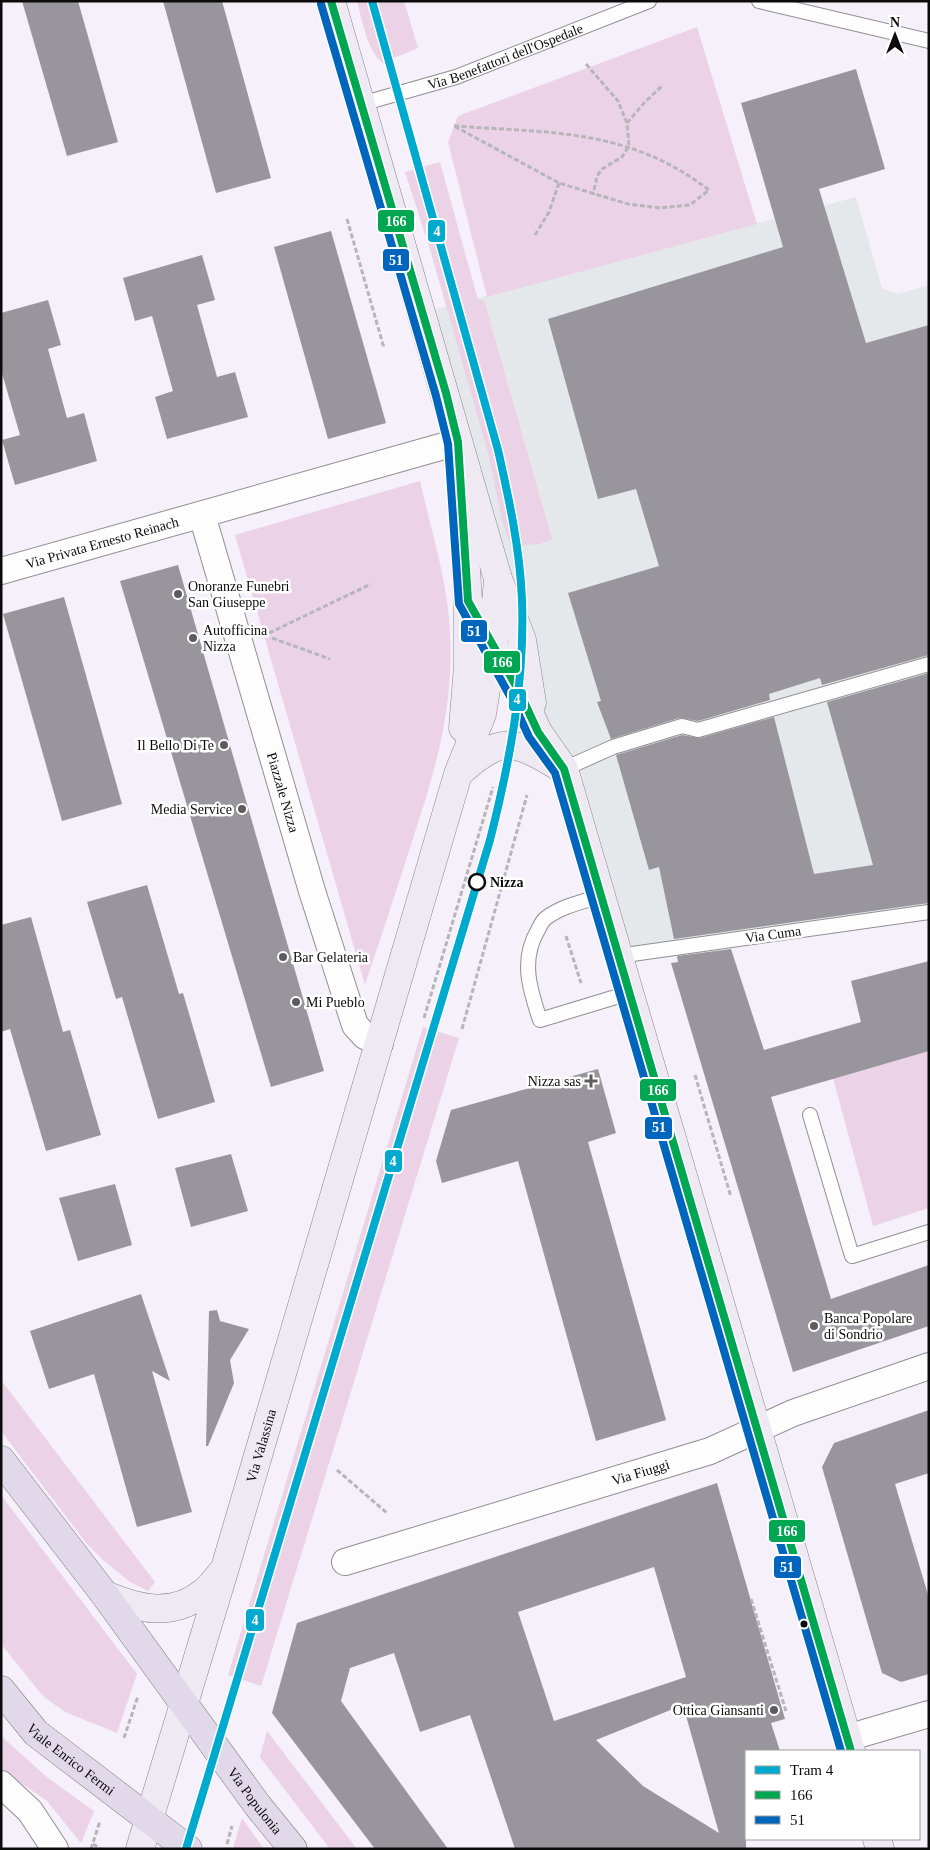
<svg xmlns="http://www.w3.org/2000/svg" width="930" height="1850" viewBox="0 0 930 1850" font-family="Georgia,serif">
	<rect width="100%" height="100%" fill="#f5f0f9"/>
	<path fill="#e5e8ea" d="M856,197L882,288L898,294L929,285V909L613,955L537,713L429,311Z"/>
	<g fill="#ebd2e7">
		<path d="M357,1H404L418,48L382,63C366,47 363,23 357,1Z"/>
		<path d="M697,27L757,224L487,297L448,142L458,116Z"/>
		<path d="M440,162L478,300H484L552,539L540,544L511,546L502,521L488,453L431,253L405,172Z"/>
		<path d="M420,481C431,530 448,582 450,633C454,713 434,774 410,848C395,894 380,940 365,985L235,535Z"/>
		<path d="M423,1027L459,1038L261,1686L228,1675Z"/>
		<path d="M929,1051V1208L873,1226L833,1078Z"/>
		<path d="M1,1380L155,1582L148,1591L130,1582L104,1561L87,1544L1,1431Z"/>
		<path d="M1,1495L137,1674L117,1733L65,1712L43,1696L1,1644Z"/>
		<path d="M267,1731L357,1849H330L260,1757Z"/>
		<path d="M1,1736L48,1778L94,1811L81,1843L47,1801L1,1769Z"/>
		<path d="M242,1818L264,1849L233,1848Z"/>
	</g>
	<g fill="#98969c" fill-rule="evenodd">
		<path d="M22,1H78L118,142L67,156Z"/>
		<path d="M163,1H222L271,178L216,193Z"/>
		<path d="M856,69L885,169L819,189L866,343L929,325V655L822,685L820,678L769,694L770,700L698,721L679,718L611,739L597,702L601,701L568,593L659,566L636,489L598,499L548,319L783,247L741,103Z"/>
		<path d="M331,231L386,423L328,439L274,247Z"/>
		<path d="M202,255L215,300L197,305L217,377L235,372L248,417L167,439L155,397L173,391L152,316L135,321L123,278Z"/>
		<path d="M48,300L61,345L48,349L67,418L84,413L97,461L15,485L2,440L20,435L1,370V313Z"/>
		<path d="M178,565L324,1071L271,1087L120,581Z"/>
		<path d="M64,597L122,804L62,821L3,614Z"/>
		<path d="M929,673V903L674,939L659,867L649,870L616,755L682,735L700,738L774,717L814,874L873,865L827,702Z"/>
		<path d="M147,885L179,994L183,993L215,1102L158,1119L122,997L116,999L87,902Z"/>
		<path d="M31,917L63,1032L70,1030L101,1135L46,1151L10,1029L1,1032V925Z"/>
		<path d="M731,949L764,1050L861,1022L851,981L929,961V1051L771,1097L831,1299L929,1265V1326L793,1372L671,963L678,962L677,956Z"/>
		<path d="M598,1069L616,1133L588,1142L666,1420L596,1441L518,1161L442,1183L436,1161L451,1110Z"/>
		<path d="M231,1154L248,1211L191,1227L175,1168Z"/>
		<path d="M115,1184L132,1245L78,1261L59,1198Z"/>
		<path d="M141,1294L170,1381L152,1371L192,1512L137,1527L94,1374L49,1389L30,1331Z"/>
		<path d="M217,1310L220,1321L249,1329L230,1360L234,1383L208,1446H206L209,1311Z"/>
		<path d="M929,1410V1473L895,1484L929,1598V1674L901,1682L882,1673L822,1467L834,1443Z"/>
		<path d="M717,1483L785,1719L771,1723L780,1751H746V1849H515L470,1715L420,1732L394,1653L350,1668L341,1701L448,1849H375L272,1713L297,1623ZM654,1567L686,1677L554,1721L518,1612ZM683,1705L719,1833L643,1786L596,1740Z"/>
	</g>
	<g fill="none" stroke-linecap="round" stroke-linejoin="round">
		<g stroke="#908e92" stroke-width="16">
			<g id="service">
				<path d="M759,1L929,41"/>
				<path id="s1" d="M361,104L456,77L649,1"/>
				<path d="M564,769L613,747L682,726L698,730L929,664"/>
				<path d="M601,896C582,902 562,906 546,918C542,921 540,926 538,930C520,960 530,990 540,1020L629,993"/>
				<path d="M618,956L929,912"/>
				<path d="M810,1115L852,1256L929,1232"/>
			</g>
		</g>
		<g stroke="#908e92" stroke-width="28">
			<g id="minor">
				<path id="s2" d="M202,515L312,891L355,1025L365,1036L380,1043"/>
				<path id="s3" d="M1,571L458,442"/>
				<path id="s4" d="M345,1562L710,1451L793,1413L929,1366"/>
				<path d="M847,1738L929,1714"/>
				<path d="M1,1784L30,1811L55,1849"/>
			</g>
		</g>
		<g stroke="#878589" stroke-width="29">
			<g id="secondary">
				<path d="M331,1L498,579L522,640L532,703"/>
				<path d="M458,442L468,601L520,693L538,732L564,769L851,1751"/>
				<path d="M463,728L468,666V603"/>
				<path d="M460,772C500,736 513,739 558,766"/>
				<path d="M105,1595C139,1609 172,1618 204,1592C211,1587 217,1578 222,1572"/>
				<path d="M877,1839L880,1849"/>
				<path id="s5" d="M140,1849L225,1568L458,774L482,714L493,647L498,579"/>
			</g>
		</g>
		<g stroke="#7e7b7f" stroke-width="29">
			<g id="primary">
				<path id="s6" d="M1,1460L105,1595L258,1806L293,1849"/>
				<path id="s7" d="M1,1690L36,1733L188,1849"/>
			</g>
		</g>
		<g stroke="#b6b5b7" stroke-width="3" stroke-dasharray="5 2.5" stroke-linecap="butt">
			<path d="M586,64L618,101L627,123L629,146L622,157L602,169L597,176L593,195"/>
			<path d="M627,123L644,103L662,86"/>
			<path d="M454,126C550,133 628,128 709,190L690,205L660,208L628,204L559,183Z"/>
			<path d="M347,219L384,348"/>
			<path d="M535,235L549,212L559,183"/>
			<path d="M269,633L371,584"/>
			<path d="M272,638L330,659"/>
			<path d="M566,936L581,983"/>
			<path d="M424,1018L493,787"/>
			<path d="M462,1029L527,795"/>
			<path d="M695,1075L731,1197"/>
			<path d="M337,1470L387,1513"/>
			<path d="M751,1599L786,1711"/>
			<path d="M124,1738L138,1696"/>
			<path d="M93,1844L101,1849"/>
			<path d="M227,1844L232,1826"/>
			<path d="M91,1849L100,1821"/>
		</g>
		<use href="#service" stroke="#fefdfe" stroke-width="14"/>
		<use href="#minor" stroke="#fefdfe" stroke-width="26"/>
		<use href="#secondary" stroke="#efe9f3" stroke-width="28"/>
		<use href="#primary" stroke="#e1d9e9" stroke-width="28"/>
		<g stroke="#fff" stroke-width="11">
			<path id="bus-1" d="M331,1L446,393L458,442L468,601L520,693L538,732L564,769L851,1751"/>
		</g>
		<g stroke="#fff" stroke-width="11">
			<path id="bus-2" d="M321,4L436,396L448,444L459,604L511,698L529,737L555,773L841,1751"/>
		</g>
		<use href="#bus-1" stroke="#00a651" stroke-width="8"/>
		<use href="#bus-2" stroke="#0065bd" stroke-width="8"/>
		<g stroke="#fff" stroke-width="11">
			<path id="tram-1" d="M186,1849L490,840C510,761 525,682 522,600C520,549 509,499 498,450L372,1"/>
		</g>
		<use href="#tram-1" stroke="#00a9ce" stroke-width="8"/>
	</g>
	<g fill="#5d5b5e" stroke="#fff" stroke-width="2">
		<circle cx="178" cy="594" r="5"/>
		<circle cx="193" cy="638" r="5"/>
		<circle cx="224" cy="745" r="5"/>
		<circle cx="242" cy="809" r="5"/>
		<circle cx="283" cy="957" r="5"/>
		<circle cx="296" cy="1002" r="5"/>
		<path d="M588.5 1073.5h5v5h5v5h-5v5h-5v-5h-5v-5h5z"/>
		<circle cx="814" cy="1326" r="5"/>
		<circle cx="774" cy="1710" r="5"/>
	</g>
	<circle fill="#fff" stroke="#0b0b0b" stroke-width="2.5" cx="477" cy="882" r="8"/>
	<circle fill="#0b0b0b" stroke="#fff" stroke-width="2" cx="804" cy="1624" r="4.5"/>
	<g text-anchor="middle" stroke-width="5" stroke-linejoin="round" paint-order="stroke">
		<g font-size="14" fill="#0b0b0b" stroke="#fff">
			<text dy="5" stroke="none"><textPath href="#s1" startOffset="152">Via Benefattori dell'Ospedale</textPath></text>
			<text dy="5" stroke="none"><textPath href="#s3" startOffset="105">Via Privata Ernesto Reinach</textPath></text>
			<text dy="5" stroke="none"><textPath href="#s2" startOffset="289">Piazzale Nizza</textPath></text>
			<text transform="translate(773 934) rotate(-8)" y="5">Via Cuma</text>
			<text dy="5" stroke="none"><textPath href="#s5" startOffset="421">Via Valassina</textPath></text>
			<text dy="5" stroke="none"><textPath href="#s4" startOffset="309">Via Fiuggi</textPath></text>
			<text dy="5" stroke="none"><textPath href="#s7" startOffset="99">Viale Enrico Fermi</textPath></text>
			<text dy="5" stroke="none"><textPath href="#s6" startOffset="425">Via Populonia</textPath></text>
		</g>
		<g font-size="14" fill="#0b0b0b" stroke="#fff" text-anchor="start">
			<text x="188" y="591">Onoranze Funebri<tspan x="188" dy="16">San Giuseppe</tspan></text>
			<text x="203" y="635">Autofficina<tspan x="203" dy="16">Nizza</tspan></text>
			<text x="214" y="750" text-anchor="end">Il Bello Di Te</text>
			<text x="232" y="814" text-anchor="end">Media Service</text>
			<text x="293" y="962">Bar Gelateria</text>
			<text x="306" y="1007">Mi Pueblo</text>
			<text x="581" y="1086" text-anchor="end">Nizza sas</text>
			<text x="824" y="1323">Banca Popolare<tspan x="824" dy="16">di Sondrio</tspan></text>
			<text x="764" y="1715" text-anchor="end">Ottica Giansanti</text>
		</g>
		<g font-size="14" font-weight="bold" fill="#0b0b0b" stroke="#fff" text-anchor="start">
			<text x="490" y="887">Nizza</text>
		</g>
	</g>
	<g stroke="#fff" stroke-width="2">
		<rect x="377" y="209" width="38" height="24" rx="5" fill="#00a651"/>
		<rect x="427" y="219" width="19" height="24" rx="5" fill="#00a9ce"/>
		<rect x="382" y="248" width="28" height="24" rx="5" fill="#0065bd"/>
		<rect x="460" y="619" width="28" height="24" rx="5" fill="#0065bd"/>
		<rect x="483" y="650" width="38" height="24" rx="5" fill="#00a651"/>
		<rect x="508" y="688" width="19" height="24" rx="5" fill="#00a9ce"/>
		<rect x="639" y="1078" width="38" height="24" rx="5" fill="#00a651"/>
		<rect x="644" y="1116" width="29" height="24" rx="5" fill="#0065bd"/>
		<rect x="384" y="1149" width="19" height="24" rx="5" fill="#00a9ce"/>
		<rect x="768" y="1519" width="38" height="24" rx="5" fill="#00a651"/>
		<rect x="773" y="1555" width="29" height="24" rx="5" fill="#0065bd"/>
		<rect x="245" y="1608" width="20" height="24" rx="5" fill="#00a9ce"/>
	</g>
	<g font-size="14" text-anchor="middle" font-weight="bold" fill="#fff">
		<text x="396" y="226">166</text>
		<text x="437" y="236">4</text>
		<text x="396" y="265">51</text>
		<text x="474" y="636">51</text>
		<text x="502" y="667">166</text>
		<text x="517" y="704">4</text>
		<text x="658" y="1095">166</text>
		<text x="659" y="1132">51</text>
		<text x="393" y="1166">4</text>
		<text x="787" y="1536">166</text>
		<text x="787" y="1572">51</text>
		<text x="255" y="1625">4</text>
	</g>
	<rect width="930" height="1850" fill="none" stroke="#0b0b0b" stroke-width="5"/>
	<rect x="745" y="1750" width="175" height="90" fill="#ffffff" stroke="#9d9d9d"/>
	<rect x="755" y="1766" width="25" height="8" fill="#00a9ce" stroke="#9d9d9d"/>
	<text x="790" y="1775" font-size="15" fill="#0b0b0b">Tram 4</text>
	<rect x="755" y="1791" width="25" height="8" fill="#00a651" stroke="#9d9d9d"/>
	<text x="790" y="1800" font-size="15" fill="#0b0b0b">166</text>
	<rect x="755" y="1816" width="25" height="8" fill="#0065bd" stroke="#9d9d9d"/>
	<text x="790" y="1825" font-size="15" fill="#0b0b0b">51</text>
	<g transform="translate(895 35)" stroke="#ffffff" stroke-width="4" paint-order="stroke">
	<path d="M0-4L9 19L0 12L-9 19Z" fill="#0b0b0b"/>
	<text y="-8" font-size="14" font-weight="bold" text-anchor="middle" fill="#0b0b0b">N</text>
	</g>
</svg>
